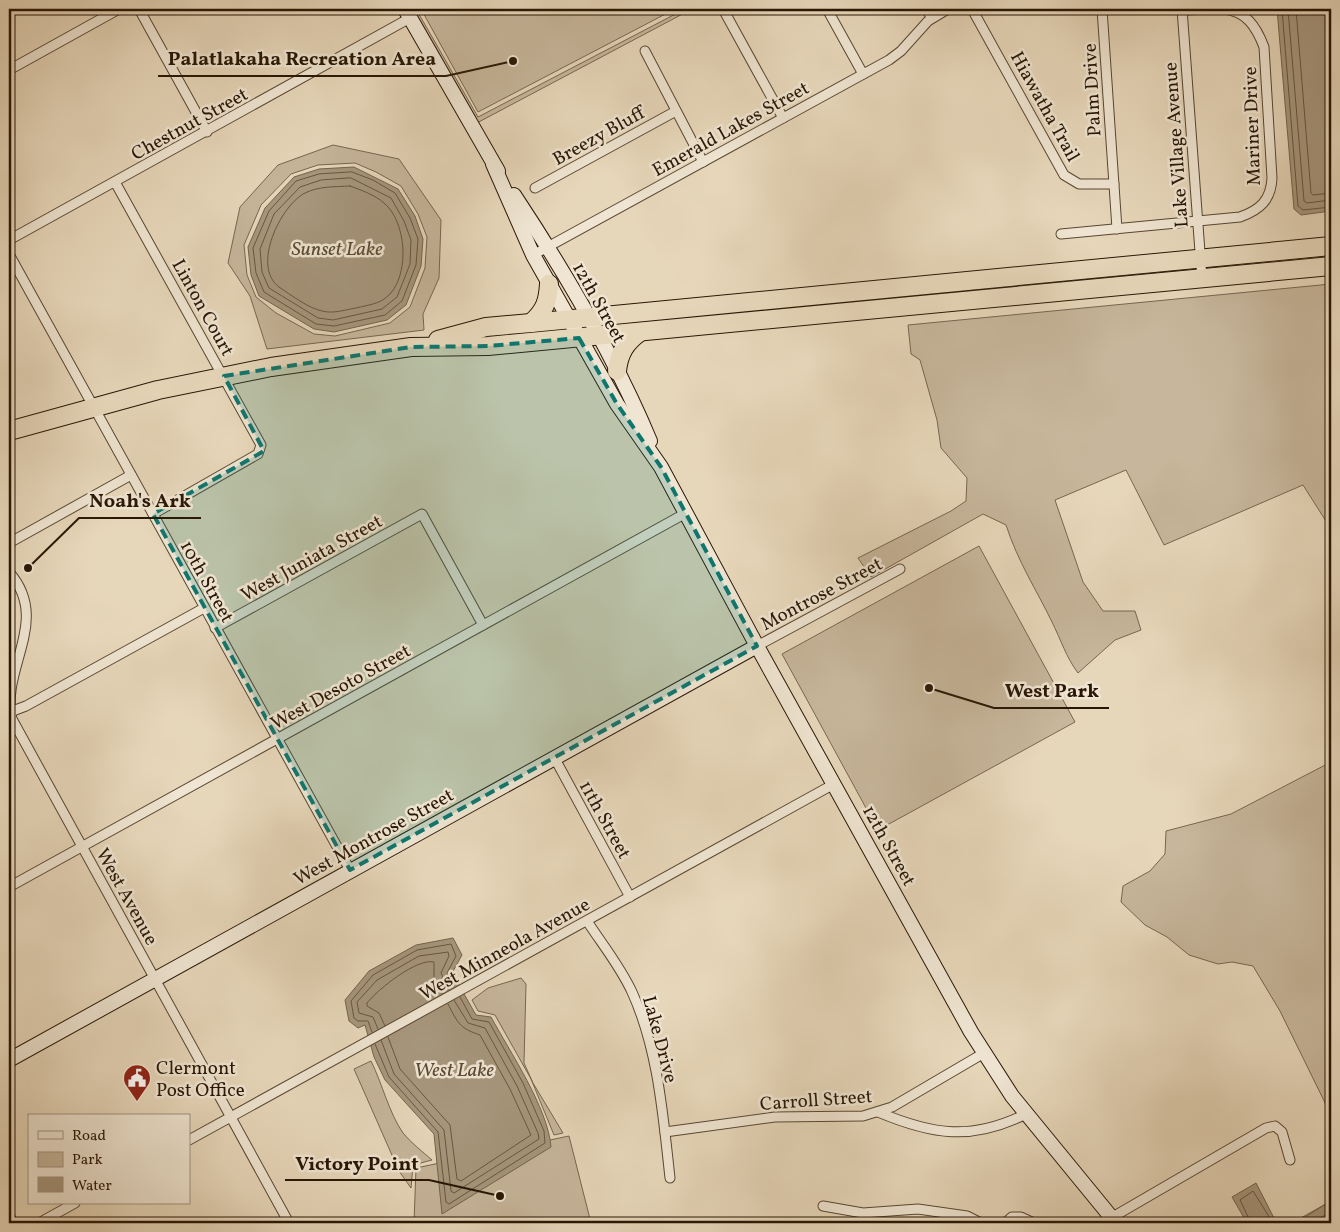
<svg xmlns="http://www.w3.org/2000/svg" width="1340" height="1232" viewBox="0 0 1340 1232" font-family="Vollkorn,serif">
	<rect width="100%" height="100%" fill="#e7d7ba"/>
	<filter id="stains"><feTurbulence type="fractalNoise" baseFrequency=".004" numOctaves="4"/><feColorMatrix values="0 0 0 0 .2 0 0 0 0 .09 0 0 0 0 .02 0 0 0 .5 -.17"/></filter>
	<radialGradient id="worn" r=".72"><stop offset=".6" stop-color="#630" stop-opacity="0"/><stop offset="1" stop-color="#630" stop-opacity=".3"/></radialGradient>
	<g fill="#c7b69b" stroke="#786650" fill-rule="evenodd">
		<path d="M411,9H416L478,117L685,9H692L475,124Z"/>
		<path d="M421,9H675L478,112Z"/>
		<path d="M333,145L399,159L441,220L439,278L423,314L424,330L267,349L250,296L228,263L240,207L278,165ZM355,163L376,172L401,186L418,214L427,237L425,268L410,307L390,323L335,336L314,334L276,313L256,297L247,275L244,245L261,205L291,174L318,165Z"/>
		<path d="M1331,284V529L1303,485L1164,545L1126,470L1055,500L1083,582L1103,611H1135L1141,630L1115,640L1078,673C1066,657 1061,640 1052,622C1036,589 1018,562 1006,525L983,514L871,577L858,558L951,511L966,501L967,478L941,448L937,420L920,360L911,354L908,325Z"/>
		<path d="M979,546L1075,722L878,830L782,654Z"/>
		<path d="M9,606C17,627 15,650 9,672Z"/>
		<path d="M1331,762V1115L1280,1011L1253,966L1232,962L1218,964L1189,955L1167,937L1145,925L1121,902L1123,886L1150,871L1165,854L1166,831L1231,814Z"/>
		<path d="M521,978L526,984L524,1063L533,1083L563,1133L554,1135L531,1079L495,1015L478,1011L472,1000L488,988Z"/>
		<path d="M371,1061C382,1083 389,1113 403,1133C411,1143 423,1152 432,1160L413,1165L411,1188L399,1171L354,1069Z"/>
		<path d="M569,1136L591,1223H414L416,1168Z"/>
		<path d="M1331,1201V1215L1319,1223H1292Z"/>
	</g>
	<g fill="#a6967c" stroke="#74634c">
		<path d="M1277,9H1331V211L1301,215L1294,209Z"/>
		<path d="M354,167L398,189L415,216L423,239L421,266L406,305L387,320L334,332L314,329L259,296L251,275L248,247L265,208L294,177L319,169Z"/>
		<path d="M453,938L462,955L452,973L476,1015L491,1017C510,1052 548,1108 551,1147L442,1214L434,1134L385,1080L374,1057L365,1025L358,1028L349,1021L345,1000L369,971L416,945Z"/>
		<path d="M1256,1183L1274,1218L1281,1223H1247L1232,1197Z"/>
		<path d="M1331,1201V1212L1310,1223H1295Z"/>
	</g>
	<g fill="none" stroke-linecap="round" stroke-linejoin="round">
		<g stroke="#685640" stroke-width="1">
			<path d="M1282,9L1298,206L1303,210L1331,207"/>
			<path d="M1288,9L1304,201L1307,203L1331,200"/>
			<path d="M1296,9L1311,193L1313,195L1331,193"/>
			<path d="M352,172L373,180L395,193L410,218L418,239L416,265L402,301L385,315L334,326L316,324L264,292L256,273L253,248L269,211L296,181L319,174Z"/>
			<path d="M351,178L391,198L404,221L411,240L410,264L397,297L382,309L333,320L318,318L269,288L262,272L260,249L274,214L300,187L321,180Z"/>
			<path d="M350,186C361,190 375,195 384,203C406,221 410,272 390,294C381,304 368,305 356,308C344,310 333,314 322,311C308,308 291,295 279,287C251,266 281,205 305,193C319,186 335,187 350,186Z"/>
			<path d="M385,1026L379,1013L367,1006V1003C378,989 417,958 434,962V978L442,994"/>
			<path d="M378,1029L373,1017L359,1013L357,1002L377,980L419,956L448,952L449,956L441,973L449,990"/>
			<path d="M372,1032L368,1021H358L354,1018L351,1001L373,975L417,950L451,944L456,956L447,973L454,987"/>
			<path d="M388,1037L400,1069L450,1125L457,1179L461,1181L531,1135L510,1089L480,1035C459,1028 458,1023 448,1004"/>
			<path d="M381,1040L394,1074L444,1130L451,1191L454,1193L539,1139L538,1133L517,1086L485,1028L468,1023L454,1000"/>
			<path d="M375,1044L389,1077L438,1132L446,1202L449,1204L545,1143L544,1131L523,1083L489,1022L472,1019L460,997"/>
			<path d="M1251,1223L1240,1200L1253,1191L1273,1223"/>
		</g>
		<g stroke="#584732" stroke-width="11">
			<g id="street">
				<path d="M139,9L207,132"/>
				<path d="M723,9L783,118"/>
				<path d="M827,9L863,74"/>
				<path d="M926,9L932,18"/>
				<path d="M972,9L1064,175L1079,184H1114"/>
				<path d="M1102,9L1117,229"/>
				<path d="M1182,9L1202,279"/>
				<path d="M1182,10L1210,9"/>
				<path d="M645,51L703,162"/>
				<path d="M9,70L119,9"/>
				<path d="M115,182L261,445L258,454L153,514"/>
				<path d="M535,188L676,111"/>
				<path d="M1061,234L1240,217C1260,210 1271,200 1272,178L1264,47C1256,26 1246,11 1223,9"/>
				<path d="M9,240L410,18"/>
				<path d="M9,254L350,870"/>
				<path d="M533,255L889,60L901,51L928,21L948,9"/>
				<path d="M9,543L131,475"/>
				<path d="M9,572C52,621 0,668 12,719L289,1223"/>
				<path d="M215,628L422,514L483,625"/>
				<path d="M757,646L900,569"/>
				<path d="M10,712L26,706L204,608"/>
				<path d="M554,757L630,897"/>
				<path d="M9,887L686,513"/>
				<path d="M587,921C602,944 620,966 632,992C658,1049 663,1115 670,1178"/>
				<path d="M878,1112C933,1135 971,1141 1026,1114"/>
				<path d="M665,1132L775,1117L863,1116L892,1107L984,1053"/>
				<path d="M189,1140L834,784"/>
				<path d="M823,1206L863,1213L918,1209L967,1216L981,1223"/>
				<path d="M9,1215L13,1223"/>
				<path d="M1111,1218L1266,1128L1275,1126L1282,1132L1290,1160"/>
				<path d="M39,1223L75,1203"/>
				<path d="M1005,1223L1012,1217H1021L1034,1223"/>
			</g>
		</g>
		<g stroke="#291705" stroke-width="16">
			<g id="secondary">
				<path d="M405,9L498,171"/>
				<path d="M493,164L533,255L617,404L661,467L757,646L971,1032L1012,1096L1116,1223"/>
				<path d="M514,195C565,272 614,355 650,441"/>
				<path d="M9,1060L757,646"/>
			</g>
		</g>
		<g stroke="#291705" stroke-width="20">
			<g id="highway">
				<path d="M531,323C545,311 548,301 549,284"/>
				<path d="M438,340L486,327L531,323L1331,246"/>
				<path d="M617,371C619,353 625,343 640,332"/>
				<path d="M9,431L158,390L271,367L411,347L488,346L1331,266"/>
			</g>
		</g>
		<use href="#street" stroke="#efe5d2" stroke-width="9"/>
		<use href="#secondary" stroke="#efe5d2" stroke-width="14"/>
		<use href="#highway" stroke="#e7d7ba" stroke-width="18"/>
	</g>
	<path fill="#0f766e" fill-opacity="0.2" stroke="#0f766e" stroke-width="4" stroke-dasharray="10 6" stroke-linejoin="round" d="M579,338L617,404L661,467L757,646L350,870L153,514L264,451L224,376L411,347L488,346Z"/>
	<defs>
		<g id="civic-pin" transform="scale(1.4375)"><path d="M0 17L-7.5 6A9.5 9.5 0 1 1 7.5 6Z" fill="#8f2418" stroke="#efe5d2"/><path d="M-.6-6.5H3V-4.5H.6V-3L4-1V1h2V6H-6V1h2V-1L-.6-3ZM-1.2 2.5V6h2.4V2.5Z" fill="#fff"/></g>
	</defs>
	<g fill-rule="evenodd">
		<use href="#civic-pin" x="137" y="1078"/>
	</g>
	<g text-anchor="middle" stroke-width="5" stroke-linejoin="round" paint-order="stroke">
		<g font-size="19" fill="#291705" stroke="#efe5d2">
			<text transform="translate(1091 90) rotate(-93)" y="7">Palm Drive</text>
			<text transform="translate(1046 106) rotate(61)" y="7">Hiawatha Trail</text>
			<text transform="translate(189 123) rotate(-29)" y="7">Chestnut Street</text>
			<text transform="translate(1251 126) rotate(-92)" y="7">Mariner Drive</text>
			<text transform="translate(730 128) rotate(-29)" y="7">Emerald Lakes Street</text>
			<text transform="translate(598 135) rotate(-29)" y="7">Breezy Bluff</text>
			<text transform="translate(1175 145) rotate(-94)" y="7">Lake Village Avenue</text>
			<text transform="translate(600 302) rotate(61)" y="7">12th Street</text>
			<text transform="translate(204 307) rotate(61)" y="7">Linton Court</text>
			<text transform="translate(311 557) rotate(-29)" y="7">West Juniata Street</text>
			<text transform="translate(208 581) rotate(61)" y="7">10th Street</text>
			<text transform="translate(821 593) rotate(-28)" y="7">Montrose Street</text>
			<text transform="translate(340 686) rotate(-29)" y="7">West Desoto Street</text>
			<text transform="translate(606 819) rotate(61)" y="7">11th Street</text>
			<text transform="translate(373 836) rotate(-29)" y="7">West Montrose Street</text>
			<text transform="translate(890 845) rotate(61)" y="7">12th Street</text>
			<text transform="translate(128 896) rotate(61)" y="7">West Avenue</text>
			<text transform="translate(504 948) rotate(-29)" y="7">West Minneola Avenue</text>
			<text transform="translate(661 1039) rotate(75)" y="7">Lake Drive</text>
			<text transform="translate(816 1099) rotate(-4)" y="7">Carroll Street</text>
		</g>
		<g font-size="19" fill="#291705" stroke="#efe5d2" text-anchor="start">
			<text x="156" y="1074">Clermont<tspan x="156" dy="22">Post Office</tspan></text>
		</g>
		<g font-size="20" font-style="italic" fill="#5b4a35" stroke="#efe5d2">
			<text x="337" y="255">Sunset Lake</text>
			<text x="454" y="1076">West Lake</text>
		</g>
	</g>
	<path fill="none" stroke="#291705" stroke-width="2" d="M513 61L446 76H158M28 568L79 518H201M929 688L994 708H1109M500 1196L429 1180H285"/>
	<g fill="#291705" stroke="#efe5d2" stroke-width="2">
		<circle cx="513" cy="61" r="5"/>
		<circle cx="28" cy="568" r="5"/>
		<circle cx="929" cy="688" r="5"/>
		<circle cx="500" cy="1196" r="5"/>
	</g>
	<g font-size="20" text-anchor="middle" font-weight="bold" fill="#291705" stroke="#efe5d2" stroke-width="5" stroke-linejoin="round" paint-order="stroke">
		<text x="302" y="65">Palatlakaha Recreation Area</text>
		<text x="140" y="507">Noah's Ark</text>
		<text x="1052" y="697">West Park</text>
		<text x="357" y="1170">Victory Point</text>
	</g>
	<rect width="1340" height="1232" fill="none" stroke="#e7d7ba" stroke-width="30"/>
	<rect x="10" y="10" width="1320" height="1212" fill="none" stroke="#291705" stroke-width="2.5"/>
	<rect x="15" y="15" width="1310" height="1202" fill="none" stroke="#291705"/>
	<rect x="28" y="1114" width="162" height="90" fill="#efe5d2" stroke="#a09380"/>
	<rect x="38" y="1131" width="25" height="8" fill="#efe5d2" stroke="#a09380"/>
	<text x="72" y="1140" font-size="15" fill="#291705">Road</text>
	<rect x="38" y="1152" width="25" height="15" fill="#c7b69b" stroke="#a09380"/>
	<text x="72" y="1164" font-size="15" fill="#291705">Park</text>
	<rect x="38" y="1177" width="25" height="15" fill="#a6967c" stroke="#a09380"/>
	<text x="72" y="1190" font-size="15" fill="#291705">Water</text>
	<rect width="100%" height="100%" filter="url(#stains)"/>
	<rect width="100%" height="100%" fill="url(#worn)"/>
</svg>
